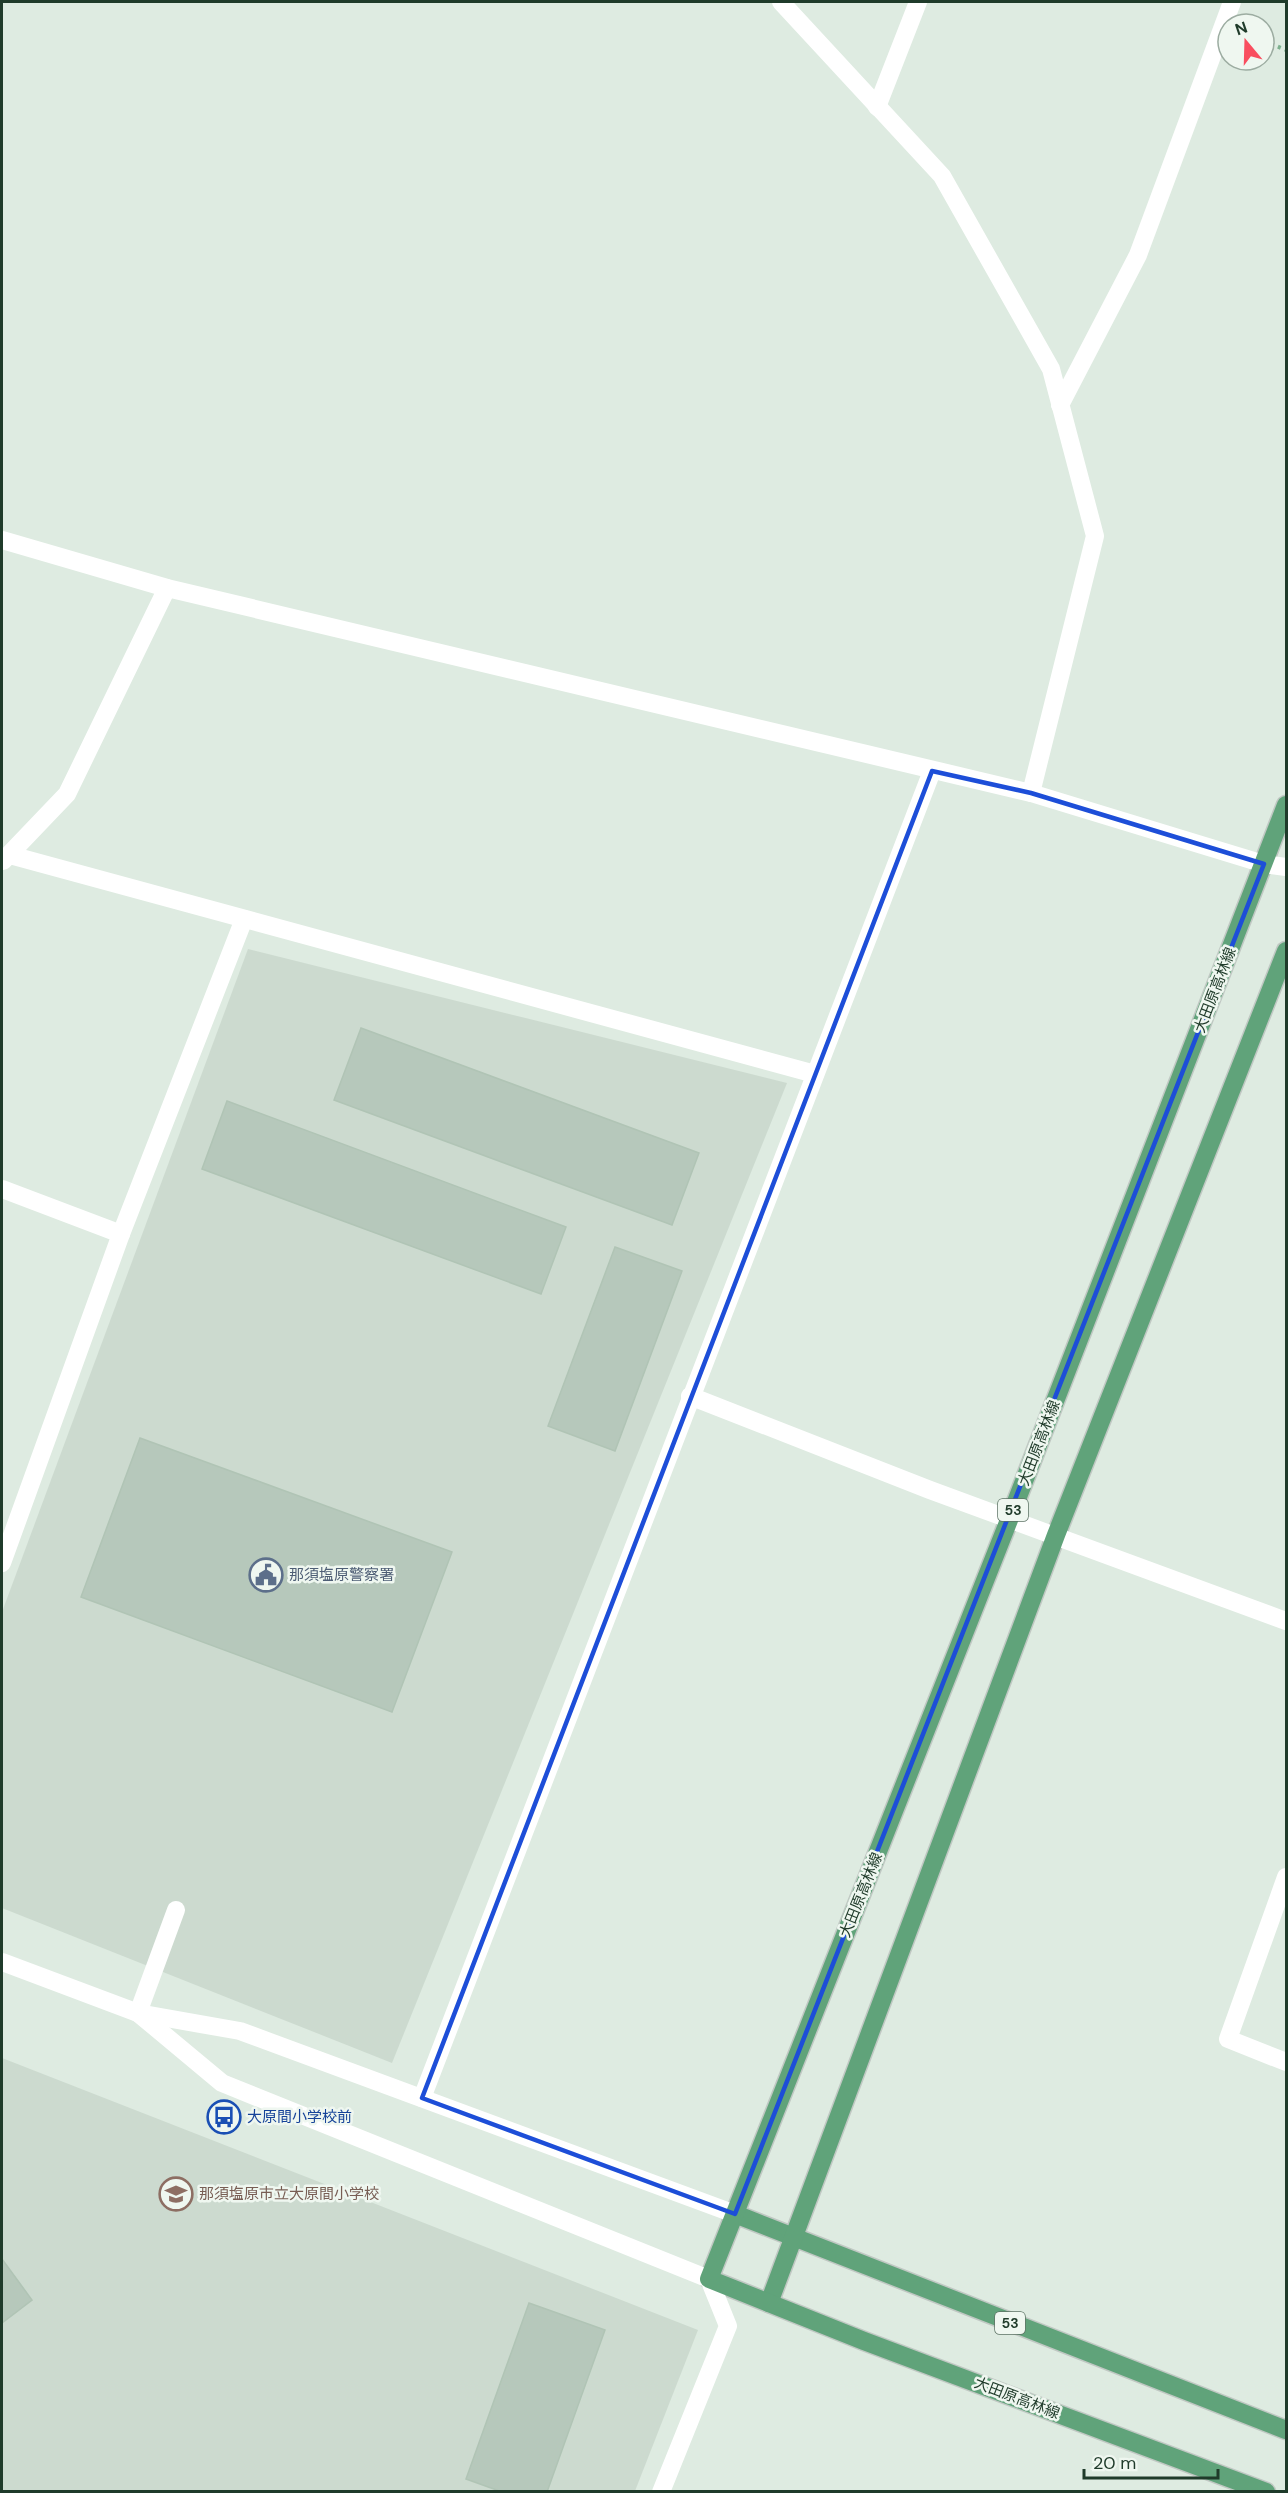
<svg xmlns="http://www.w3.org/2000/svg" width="1288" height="2493" viewBox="0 0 1288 2493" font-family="'DM Sans','Noto Sans JP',sans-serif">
	<rect width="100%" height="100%" fill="#deebe1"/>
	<g fill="#ccdacf">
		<path d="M248,949L787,1083L392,2063L2,1908V1612Z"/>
		<path d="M2,2058L698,2330L635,2491H2Z"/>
	</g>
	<g fill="#b6c8bb" stroke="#b0c4b5" stroke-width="1.5">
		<path d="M361,1028L699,1153L672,1225L334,1100Z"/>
		<path d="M227,1101L566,1227L541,1294L202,1169Z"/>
		<path d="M615,1247L682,1271L615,1451L548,1426Z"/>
		<path d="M140,1438L452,1552L392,1712L81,1597Z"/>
		<path d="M2,2259L32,2300L2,2323Z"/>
		<path d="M529,2303L605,2330L547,2492H502L466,2479Z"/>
	</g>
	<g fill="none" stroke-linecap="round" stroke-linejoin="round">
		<g stroke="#c0c8c3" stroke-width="21">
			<g id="major">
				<path d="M735,2214L1286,2430"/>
				<path d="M769,2303L1056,1535L1286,951"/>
				<path d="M1266,2492L864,2341L709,2279L1009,1520L1286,805"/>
			</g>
		</g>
		<path stroke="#7db08e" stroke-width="4" stroke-dasharray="3 4.5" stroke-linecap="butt" d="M1264,41L1286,50"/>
		<g stroke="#fff" stroke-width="18">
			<path d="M781,2L942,176L1051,369L1095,536L1031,793"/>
			<path d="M877,107L918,2"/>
			<path d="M1060,405L1138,255L1232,2"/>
			<path d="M2,540L167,588L1031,793L1264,864L1286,867"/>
			<path d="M10,855L815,1074"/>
			<path d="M3,861L67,794L167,588"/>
			<path d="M2,1189L121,1234"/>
			<path d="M690,1396L930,1490L1286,1621"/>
			<path d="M2,1563L121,1234L244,919"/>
			<path d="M1286,1877L1228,2039L1286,2062"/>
			<path d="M2,1962L138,2013L240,2031L735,2214"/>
			<path d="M138,2013L222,2083L709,2279L728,2326L661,2492"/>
			<path d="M138,2013L176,1910"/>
			<path d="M422,2098L932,771"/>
		</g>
		<use href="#major" stroke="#60a37a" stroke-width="18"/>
	</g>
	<path fill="none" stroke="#1d4ed8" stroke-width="4.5" stroke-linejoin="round" d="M932,771L1031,793L1264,864L735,2214L422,2098Z"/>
	<defs>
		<g id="civic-ring" transform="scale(1.725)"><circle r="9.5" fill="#eff7f0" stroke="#5c6f8a" stroke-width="1.5"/><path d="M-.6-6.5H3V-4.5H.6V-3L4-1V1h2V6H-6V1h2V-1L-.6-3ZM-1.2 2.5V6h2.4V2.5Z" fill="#5c6f8a"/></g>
		<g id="bus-ring" transform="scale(1.725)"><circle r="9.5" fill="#eff7f0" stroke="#1a4fb4" stroke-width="1.5"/><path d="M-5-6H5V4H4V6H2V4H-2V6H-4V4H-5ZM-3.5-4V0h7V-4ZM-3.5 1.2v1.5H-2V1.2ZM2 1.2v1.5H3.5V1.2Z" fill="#1a4fb4"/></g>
		<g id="school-ring" transform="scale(1.725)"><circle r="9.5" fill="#eff7f0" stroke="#8d6e63" stroke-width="1.5"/><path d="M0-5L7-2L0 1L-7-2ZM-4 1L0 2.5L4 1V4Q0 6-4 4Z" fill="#8d6e63"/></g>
	</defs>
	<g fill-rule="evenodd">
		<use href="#civic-ring" x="266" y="1575"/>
		<use href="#bus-ring" x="224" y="2117"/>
		<use href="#school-ring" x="176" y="2194"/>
	</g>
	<g text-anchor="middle" stroke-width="5" stroke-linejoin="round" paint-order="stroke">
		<g fill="#eff7f0" stroke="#5d7365" stroke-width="1.5">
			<rect x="998" y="1499" width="30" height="22" rx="4.5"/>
			<rect x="995" y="2312" width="30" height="22" rx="4.5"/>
		</g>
		<g font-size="14" font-weight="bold" fill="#1f3b2a">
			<text x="1013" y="1515">53</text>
			<text x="1010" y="2328">53</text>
		</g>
		<g font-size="15" fill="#1f3b2a" stroke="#eff7f0">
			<text transform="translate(1215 990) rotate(-69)" y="5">大田原高林線</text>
			<text transform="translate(1039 1443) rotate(-69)" y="5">大田原高林線</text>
			<text transform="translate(861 1895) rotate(-68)" y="5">大田原高林線</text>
			<text transform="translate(1017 2398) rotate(21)" y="5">大田原高林線</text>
		</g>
		<g font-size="15" fill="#4e5e75" stroke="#eff7f0" text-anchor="start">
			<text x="289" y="1580">那須塩原警察署</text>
		</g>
		<g font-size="15" fill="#164399" stroke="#eff7f0" text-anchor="start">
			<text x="247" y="2122">大原間小学校前</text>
		</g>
		<g font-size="15" fill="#785e54" stroke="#eff7f0" text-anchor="start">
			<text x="199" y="2199">那須塩原市立大原間小学校</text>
		</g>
	</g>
	<rect width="1288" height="2493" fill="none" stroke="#1f3b2a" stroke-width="6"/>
	<g transform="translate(1246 42) rotate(341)"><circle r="28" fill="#eff7f0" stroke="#9caca1" stroke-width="1.5"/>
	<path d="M0-4.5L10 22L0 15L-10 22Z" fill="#f94e5f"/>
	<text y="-9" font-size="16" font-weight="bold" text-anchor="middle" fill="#1f3b2a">N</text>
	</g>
	<path d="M1084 2469v9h134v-9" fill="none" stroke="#1f3b2a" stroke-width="3"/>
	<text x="1093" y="2469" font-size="18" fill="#1f3b2a" stroke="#eff7f0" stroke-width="4.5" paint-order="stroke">20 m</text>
</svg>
